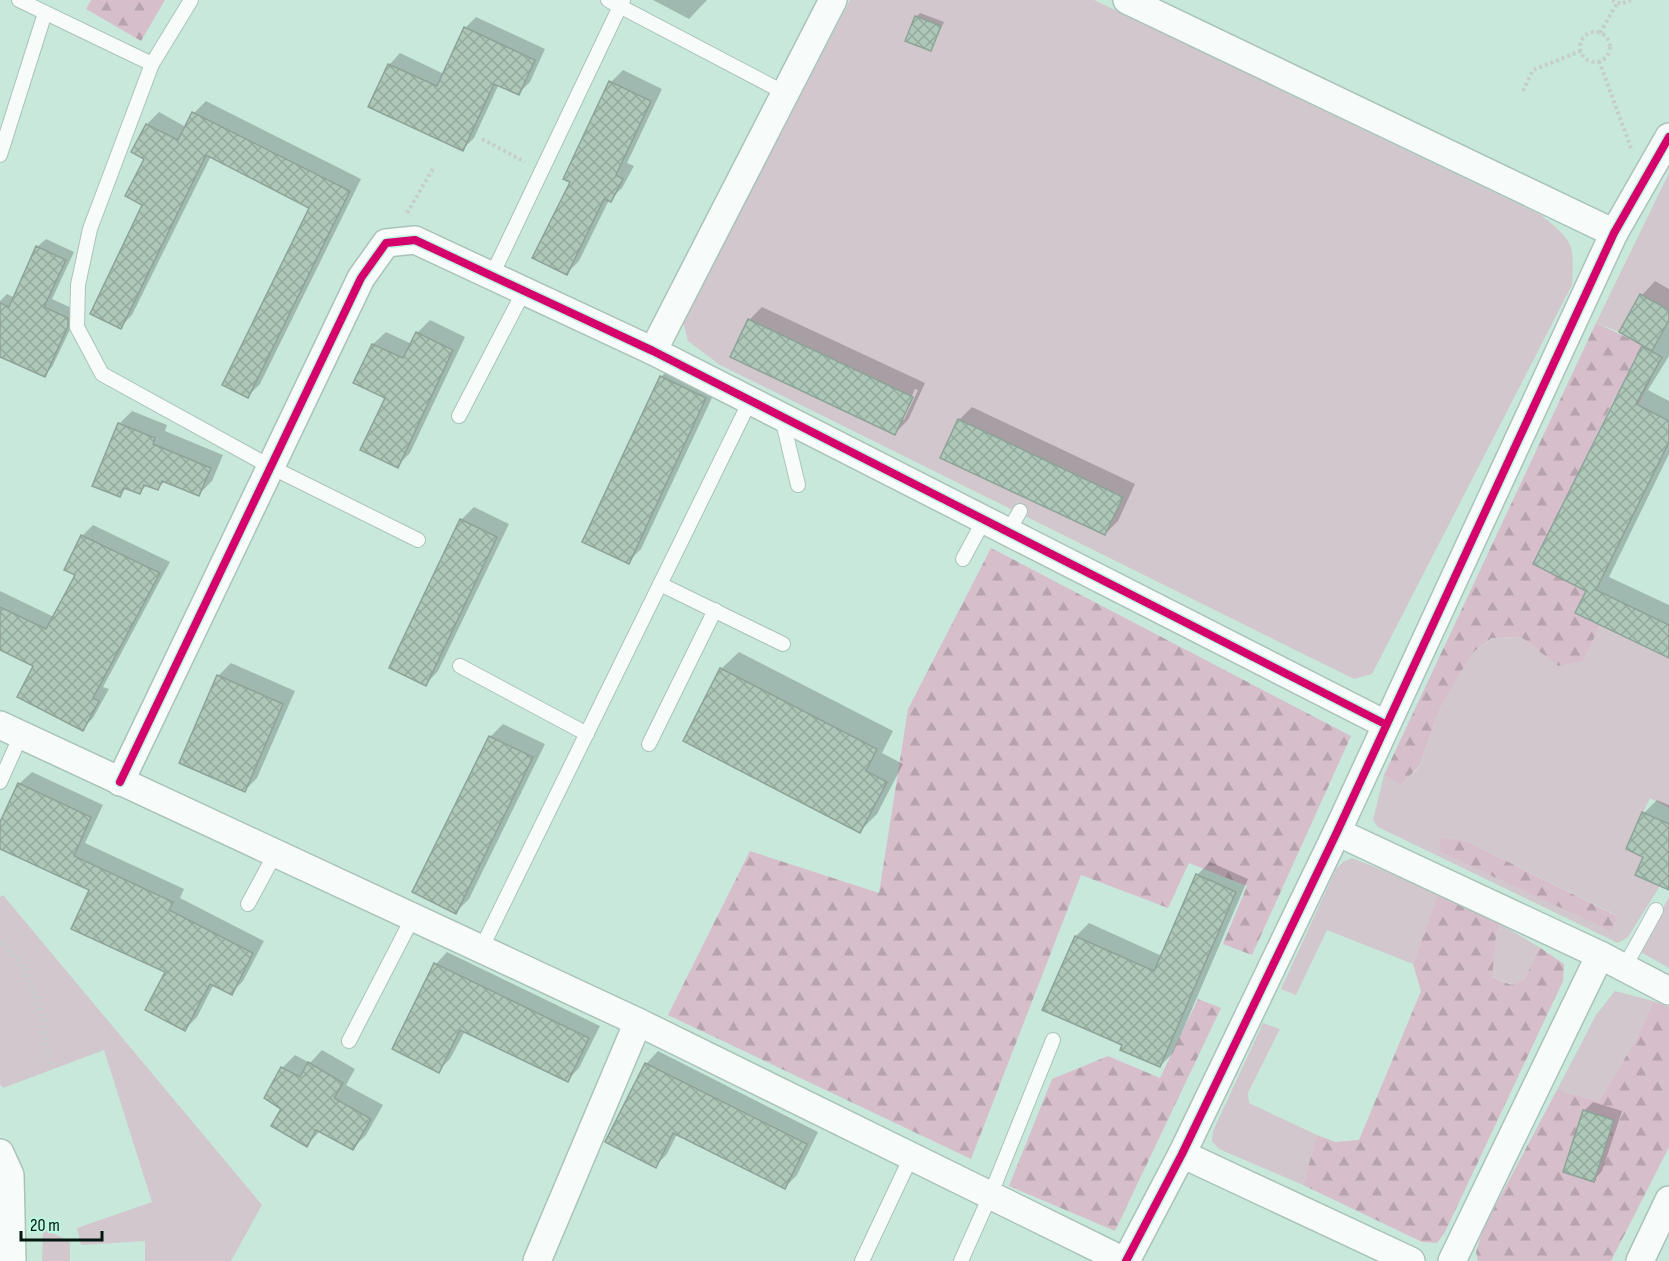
<svg xmlns="http://www.w3.org/2000/svg" width="1669" height="1261" viewBox="0 0 1669 1261" font-family="'Sofia Sans Condensed',sans-serif">
	<defs>
		<pattern id="forest-firs" width="22" height="20" patternUnits="userSpaceOnUse" patternTransform="scale(1.5)"><rect width="22" height="20" fill="#d7becb"/><path d="M5 1l3.5 6h-7zM16 11l3.5 6h-7z" fill="#b7a3ad"/></pattern>
		<pattern id="building-cross-hatch" width="8" height="8" patternUnits="userSpaceOnUse" patternTransform="scale(1.5)"><rect width="8" height="8" fill="#adc7b8"/><path d="M0 0l8 8M0 8l8-8" fill="none" stroke="#93aa9d"/></pattern>
	</defs>
	<rect width="100%" height="100%" fill="#c9e8dc"/>
	<g fill="#d2c7cd" fill-rule="evenodd">
		<path d="M850,0H1094L1541,215C1574,242 1574,243 1572,285L1372,674L1354,679L720,365L688,341L683,321Z"/>
		<path d="M1669,173V310L1640,294L1619,332L1596,323Z"/>
		<path d="M1600,625L1669,658V808L1650,798L1626,849L1643,857L1660,886L1628,937L1618,943L1378,827L1373,820L1384,775L1401,785L1420,766L1439,711L1472,653L1493,638L1521,637L1558,666L1583,662ZM1441,837L1466,841L1616,915L1611,930L1438,851Z"/>
		<path d="M1352,858L1438,892L1413,964L1327,930L1296,995L1281,989L1336,869L1343,862Z"/>
		<path d="M3,895L262,1205L231,1261H145V1241L81,1245L77,1228L152,1202L104,1050L3,1088L0,1084V897Z"/>
		<path d="M1669,897V968L1639,951Z"/>
		<path d="M1500,924L1539,947L1525,979L1513,985L1491,976L1496,936Z"/>
		<path d="M1615,991L1653,1001L1636,1040L1599,1101L1557,1090L1596,1015Z"/>
		<path d="M1263,1023L1280,1029L1248,1093L1249,1103L1317,1135L1303,1185L1219,1149L1212,1141L1213,1131Z"/>
		<path d="M43,1228L70,1242V1261H42Z"/>
	</g>
	<g fill="url(#forest-firs)">
		<path d="M91,0H165L141,41L86,9Z"/>
		<path d="M1596,323L1643,345L1634,360L1654,372L1638,405L1616,395L1534,564L1557,560L1600,582L1595,590L1587,587L1575,613L1600,625L1583,662L1558,666L1521,637L1492,638L1472,653L1439,711L1420,765L1401,785L1384,775Z"/>
		<path d="M991,548L1351,736L1252,955L1223,944L1247,886L1189,863L1168,908L1081,875L971,1159L668,1015L750,851L879,893L908,709Z"/>
		<path d="M1441,837L1466,841L1617,916L1611,931L1438,851Z"/>
		<path d="M1438,892L1500,924L1496,936L1492,977L1512,985L1525,979L1539,947L1564,964L1563,981L1445,1232L1437,1243L1422,1242L1303,1185L1317,1135L1335,1142L1359,1140L1421,991L1413,964Z"/>
		<path d="M1198,999L1221,1008L1115,1231L1009,1186L1052,1079L1108,1056L1160,1078Z"/>
		<path d="M1653,1001L1669,1007V1147L1611,1261H1478L1476,1252L1483,1229L1557,1090L1599,1101L1636,1040Z"/>
	</g>
	<g fill="#0003" fill-rule="evenodd">
		<path d="M653,0H707L689,19Z"/>
		<path d="M920,13L944,22L930,50L916,17Z"/>
		<path d="M476,17L545,49L530,82L519,93L499,84L474,138L463,149L389,65L400,53L444,74L465,28Z"/>
		<path d="M623,70L662,89L627,163L634,166L622,188L609,200L579,261L567,273L611,82Z"/>
		<path d="M206,101L361,179L260,384L248,396L311,207L211,156L132,315L120,327L144,204L146,158L133,151L147,124L159,112L186,127L194,113Z"/>
		<path d="M46,239L74,252L52,299L76,310V317L52,367L44,376L0,355V301L7,294L15,298L37,247Z"/>
		<path d="M1655,281L1669,289V356L1648,390L1669,401V454L1609,577L1669,605V656L1588,590L1535,563L1645,345L1621,332L1642,295Z"/>
		<path d="M762,307L925,383L908,420L895,433L749,320ZM915,389L918,390L904,420H901Z"/>
		<path d="M430,320L465,337L410,453L397,466L387,397L373,344L386,332L412,344L417,333Z"/>
		<path d="M674,364L718,385L641,549L628,562L661,377Z"/>
		<path d="M972,407L1135,484L1118,521L1105,534L959,420Z"/>
		<path d="M132,411L167,425L165,431L223,455L212,481L199,494L165,481L158,488L148,484L140,492L127,487L119,495V424Z"/>
		<path d="M474,507L509,524L438,671L426,684L461,520Z"/>
		<path d="M93,525L170,562L103,687L109,689L93,718L82,729L36,666L0,648V591L54,617L77,574L82,536Z"/>
		<path d="M739,652L893,731L882,753L903,764L877,814L860,831L721,669Z"/>
		<path d="M231,663L295,691L257,778L244,791L218,676Z"/>
		<path d="M503,724L545,744L469,899L456,912L414,891L490,737Z"/>
		<path d="M32,772L103,805L85,843L184,889L180,898L264,941L243,981L231,993L214,984L197,1017L185,1029L167,972L91,890L0,847V826L19,784Z"/>
		<path d="M1657,800L1669,805V888L1645,856L1644,813Z"/>
		<path d="M1210,862L1248,879L1173,1053L1160,1066L1124,1044L1044,1009L1076,936L1089,923L1162,956L1197,875Z"/>
		<path d="M447,952L600,1026L579,1068L567,1080L465,1031L450,1059L438,1071L436,964Z"/>
		<path d="M322,1050L355,1069L346,1085L383,1105L366,1135L353,1148L321,1130L307,1145L283,1108L282,1068L295,1055L310,1063Z"/>
		<path d="M658,1051L818,1132L797,1175L784,1188L677,1134L667,1154L655,1166L646,1064Z"/>
		<path d="M1593,1102L1622,1111L1602,1171L1594,1180L1584,1111Z"/>
	</g>
	<g fill="url(#building-cross-hatch)" stroke="#8ea398" stroke-width="1.5">
		<path d="M915,16L941,26L931,51L905,41Z"/>
		<path d="M464,27L535,60L519,95L494,84L463,151L368,107L388,64L437,86Z"/>
		<path d="M609,81L651,101L616,175L623,179L611,202L604,199L567,275L532,258L570,182L563,179Z"/>
		<path d="M192,112L350,191L248,398L222,385L309,208L206,155L121,329L90,314L142,205L125,196L144,159L131,152L146,124L178,140Z"/>
		<path d="M36,246L66,260L44,307L68,318V326L45,377L0,357V303L9,307Z"/>
		<path d="M1640,294L1669,310V320L1652,351L1619,332Z"/>
		<path d="M748,319L913,397L895,435L730,357Z"/>
		<path d="M416,332L453,350L398,468L360,450L385,398L353,383L372,344L403,358Z"/>
		<path d="M1642,346L1662,357L1636,404L1669,421V442L1596,590L1669,625V658L1575,613L1586,591L1533,564Z"/>
		<path d="M660,376L706,398L629,564L582,542Z"/>
		<path d="M958,419L1123,497L1105,535L940,458Z"/>
		<path d="M118,423L155,438L153,444L211,468L199,496L162,481L158,490L144,485L140,494L124,488L120,497L92,486Z"/>
		<path d="M460,519L497,537L426,686L389,668Z"/>
		<path d="M81,535L160,573L93,698L99,701L83,731L17,697L33,666L0,650V607L46,629L75,575L64,570Z"/>
		<path d="M720,668L877,749L866,771L887,782L860,833L683,741Z"/>
		<path d="M217,675L283,704L245,792L179,763Z"/>
		<path d="M489,736L533,757L456,914L412,892Z"/>
		<path d="M18,783L91,817L74,856L173,902L169,910L253,953L232,995L210,984L185,1031L145,1010L165,972L71,929L89,890L0,849V822Z"/>
		<path d="M1642,812L1669,824V890L1635,875L1643,857L1626,849Z"/>
		<path d="M1196,874L1236,892L1160,1067L1120,1050L1122,1045L1042,1010L1075,936L1154,971Z"/>
		<path d="M434,963L589,1038L568,1082L460,1030L439,1073L392,1049Z"/>
		<path d="M308,1062L343,1083L334,1098L371,1119L353,1150L316,1130L307,1147L271,1126L281,1109L264,1098L281,1067L300,1077Z"/>
		<path d="M645,1063L807,1144L785,1189L673,1133L656,1168L605,1142Z"/>
		<path d="M1583,1110L1614,1120L1594,1182L1563,1172Z"/>
	</g>
	<g fill="none" stroke-linecap="round" stroke-linejoin="round">
		<g stroke="#aac3b9" stroke-width="16">
			<g id="lane">
				<path d="M19,0L152,64"/>
				<path d="M191,0L152,64L90,229L78,285L77,327L102,374L271,467L418,540"/>
				<path d="M608,0L785,93"/>
				<path d="M0,155L45,13"/>
				<path d="M492,275L623,0"/>
				<path d="M459,416L525,289"/>
				<path d="M782,418L798,485"/>
				<path d="M1008,532L1020,511"/>
				<path d="M963,559L984,520"/>
				<path d="M660,584L783,644"/>
				<path d="M460,666L587,734"/>
				<path d="M649,744L715,610"/>
				<path d="M0,782L21,735"/>
				<path d="M248,904L275,854"/>
				<path d="M481,949L750,401"/>
				<path d="M1624,968L1656,910"/>
				<path d="M349,1041L413,917"/>
				<path d="M862,1261L911,1157"/>
				<path d="M961,1261L990,1196L1053,1040"/>
			</g>
		</g>
		<g stroke="#aac3b9" stroke-width="30">
			<g id="street">
				<path d="M1127,0L1614,233"/>
				<path d="M653,351L833,0"/>
				<path d="M0,725L638,1022L1124,1261"/>
				<path d="M120,782L361,278L386,243L415,240L653,351L1385,724"/>
				<path d="M1337,832L1600,955L1452,1261"/>
				<path d="M1600,955L1669,991"/>
				<path d="M0,1153L10,1175L12,1261"/>
				<path d="M1182,1154L1411,1261"/>
				<path d="M537,1261L638,1022"/>
				<path d="M1126,1261L1182,1154L1337,832L1614,233L1669,137"/>
				<path d="M1640,1261L1669,1200"/>
			</g>
		</g>
		<g stroke="#c5cecb" stroke-width="4" stroke-dasharray="3 3" stroke-linecap="butt">
			<path d="M1612,0L1621,4L1631,0"/>
			<circle cx="1595" cy="47" r="15"/>
			<path d="M1600,33L1617,3"/>
			<path d="M1599,61L1631,148"/>
			<path d="M1523,91L1533,70L1581,51"/>
			<path d="M482,139L525,162"/>
			<path d="M407,213L434,167"/>
			<path d="M0,942C39,974 43,1021 50,1068"/>
		</g>
		<use href="#lane" stroke="#f7fcfa" stroke-width="14"/>
		<use href="#street" stroke="#f7fcfa" stroke-width="27"/>
		<g stroke="#bcf5e0" stroke-width="11">
			<g id="cycleway">
				<path d="M120,782L361,278L386,243L415,240L653,351L1385,724"/>
				<path d="M1126,1261L1182,1154L1337,832L1614,233L1669,137"/>
			</g>
		</g>
		<use href="#cycleway" stroke="#d6006c" stroke-width="8"/>
	</g>
	<path d="M21 1231v9h81v-9" fill="none" stroke="#031811" stroke-width="3"/>
	<text x="30" y="1231" font-size="18" fill="#031811" stroke="#bcf5e0" stroke-width="4.5" paint-order="stroke">20 m</text>
</svg>
